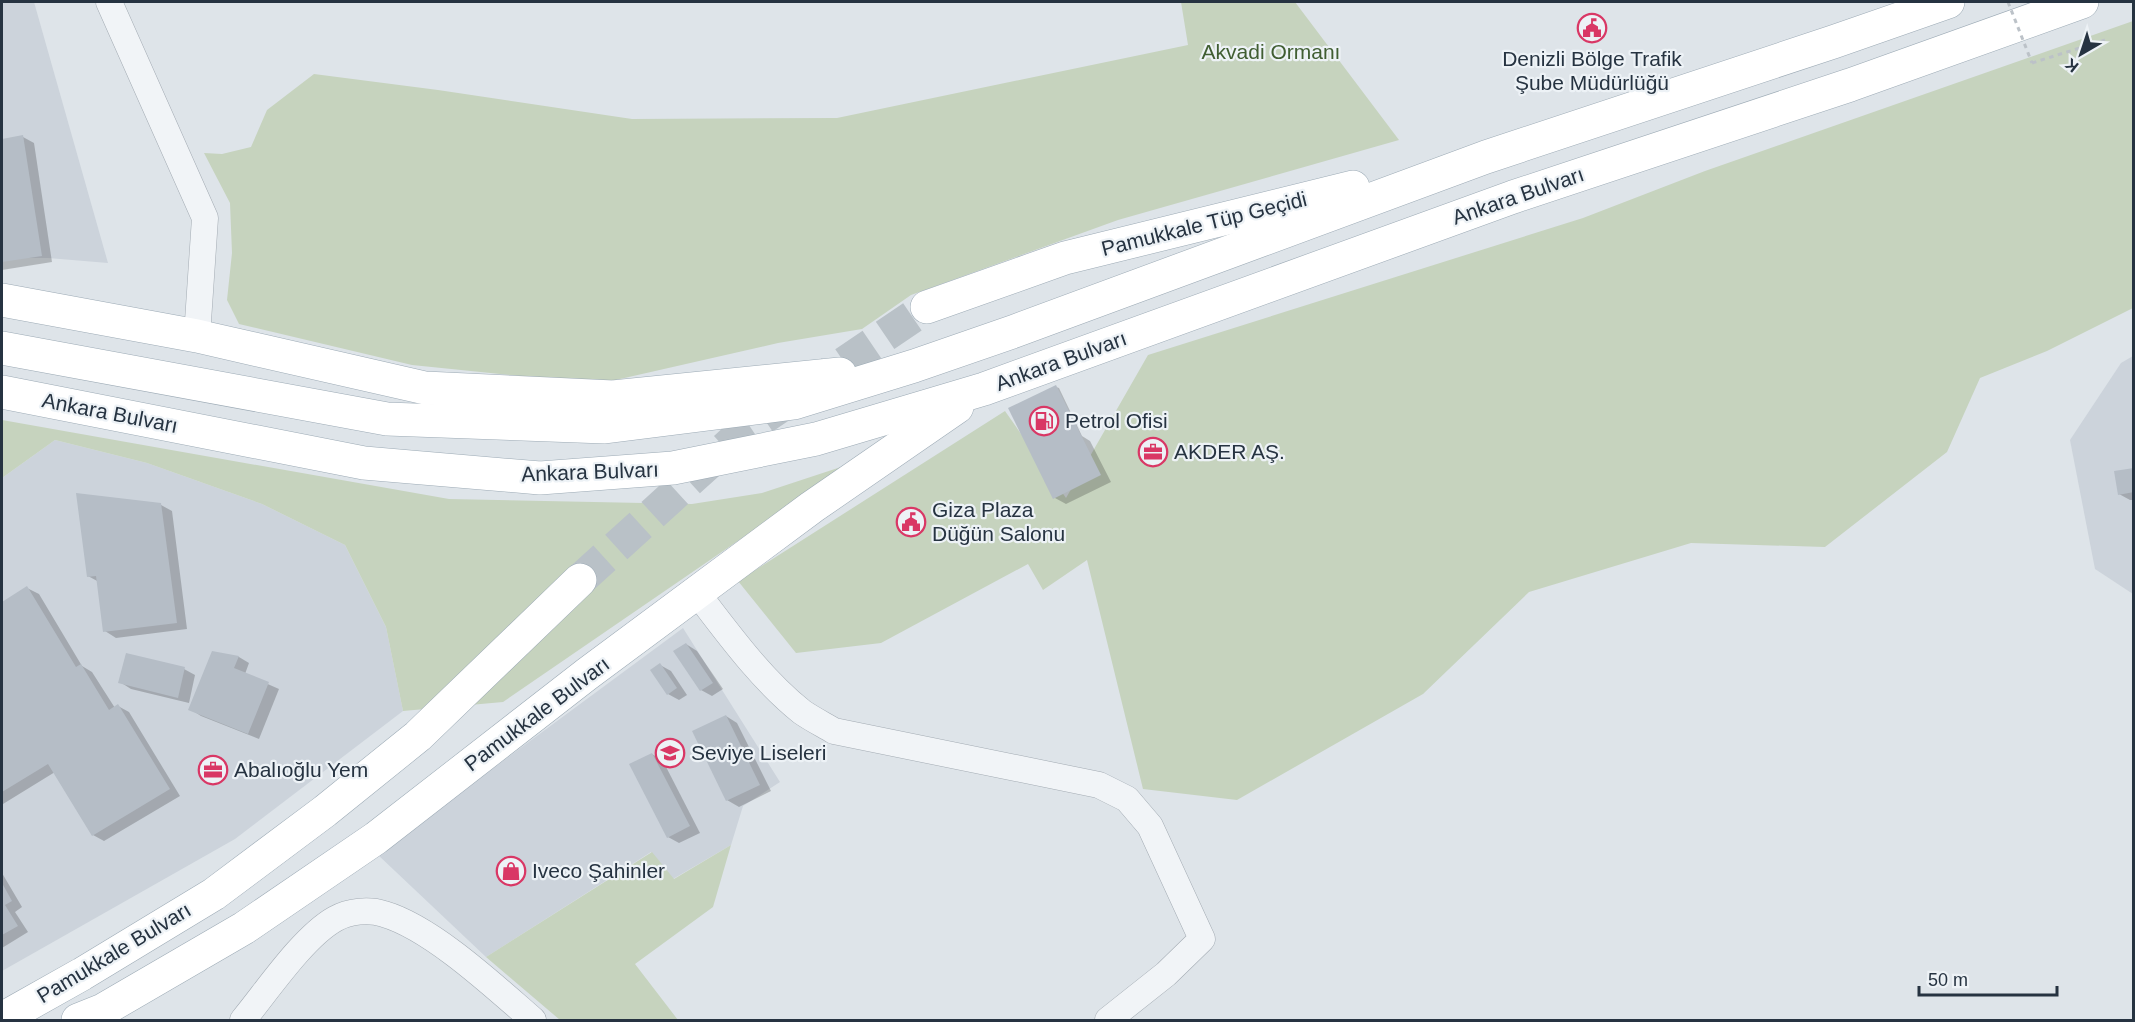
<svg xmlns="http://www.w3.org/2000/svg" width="2135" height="1022" viewBox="0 0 2135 1022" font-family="Helvetica,sans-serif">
	<rect width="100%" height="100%" fill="#dee4e9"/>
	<g fill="#ccd3db">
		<path d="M2,2H34L108,263L48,258H2Z"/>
		<path d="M2133,356V594L2095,569L2070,440L2121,363Z"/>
		<path d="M55,440L147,463L262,504L345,545L386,627L403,711L235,839L2,971V478Z"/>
		<path d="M683,628L780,782L743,806L731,845L673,879L651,852L486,957L377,854Z"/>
	</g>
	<g fill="#c6d3be">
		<path d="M1181,2H1295L1399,140L1118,220L911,295L862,329L778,343L598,384L412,365L239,324L227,300L232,253L230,203L204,153L222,154L251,147L267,110L314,74L438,90L632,119L837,118L1188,45Z"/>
		<path d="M2133,21V308L2047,351L1980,378L1947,452L1825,547L1691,543L1529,592L1423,694L1237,800L1143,789L1087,560L1043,590L1028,564L881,643L796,653L738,581L1005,411L1066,498L1148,355L1583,218L1705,171Z"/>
		<path d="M2,420L449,499L692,504L762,493L850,464L503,702L403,711L386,627L345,545L262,504L147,463L55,440L2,478Z"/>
		<path d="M731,845L713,907L635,964L678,1020H560L486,957L652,852L674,879Z"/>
	</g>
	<g fill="#0003">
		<path d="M23,137L34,143L52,262L2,270V140Z"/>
		<path d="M1056,387L1059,388L1082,436L1090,441L1111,482L1066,504L1055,498Z"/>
		<path d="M2134,470V500H2130L2119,494Z"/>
		<path d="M161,505L172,511L187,629L116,638L105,631L99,582L88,576Z"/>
		<path d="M27,588L39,594L82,666L92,672L115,708L118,706L129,712L180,796L104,841L93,835L55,772L3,804L2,803V603Z"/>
		<path d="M686,644L697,651L723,689L712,696L701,690Z"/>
		<path d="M213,653L239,657L249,663L245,674L279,689L259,739L201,716L190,709Z"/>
		<path d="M660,665L671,671L687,695L679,700L668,694Z"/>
		<path d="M184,669L195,675L189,703L131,689L120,682Z"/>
		<path d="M726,716L737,723L771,791L739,807L727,800L694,732Z"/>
		<path d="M652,754L663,761L700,833L679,843L668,837Z"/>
		<path d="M2,873L22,907L15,912L28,932L2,948Z"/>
	</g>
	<g fill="#b5bdc6">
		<path d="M23,135L42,256L2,262V139Z"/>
		<path d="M1056,385L1101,475L1053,499L1008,408Z"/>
		<path d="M2134,468V492L2118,495L2114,471Z"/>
		<path d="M76,493L161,503L177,623L103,632L96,576L87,577Z"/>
		<path d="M27,586L76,667L81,664L109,710L118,704L170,789L92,836L48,764L2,792V602Z"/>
		<path d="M686,643L713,683L700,691L673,651Z"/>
		<path d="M212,651L239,656L234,668L269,682L248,734L188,710Z"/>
		<path d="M126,653L185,667L178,698L118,683Z"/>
		<path d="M660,663L677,688L667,695L650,670Z"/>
		<path d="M726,715L760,785L726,801L692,731Z"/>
		<path d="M652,753L690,826L667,838L629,764Z"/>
		<path d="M2,883L12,901L5,905L18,926L2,935Z"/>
	</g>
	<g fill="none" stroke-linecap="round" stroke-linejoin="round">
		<path stroke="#b9c1c7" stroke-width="33" stroke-dasharray="33 16" stroke-linecap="butt" d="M580,580L744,431L927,307"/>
		<g stroke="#a3abb3" stroke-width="27">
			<g id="minor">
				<path d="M109,2L205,218L197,336"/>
				<path d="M697,593C729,635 761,679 802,712C812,719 824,725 834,731L1099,785L1127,799L1150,826L1202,939L1166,974L1108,1020"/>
				<path d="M243,1020C267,991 303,937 335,919C349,911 369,909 384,914C432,928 495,987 533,1020"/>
			</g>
		</g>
		<g stroke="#9caab5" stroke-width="34">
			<g id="major">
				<path d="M2,300L197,336L425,388L613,397L840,374"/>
				<path d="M927,307L1065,258L1353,187"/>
				<path d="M2,348L387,419L605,427L794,403L914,366L1015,331L1486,157L1833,42L1948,2"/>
				<path d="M2,392L364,463L540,478L673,468L816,439L984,389L1513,197L1850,85L2082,2"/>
				<path d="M2,1019L82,974L214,894L325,811L418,736L580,580"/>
				<path d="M78,1020L103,1010L244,928L376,838L587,674L812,507L957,407"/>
			</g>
		</g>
		<path stroke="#bcc2c8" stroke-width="3" stroke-dasharray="4.5 4.5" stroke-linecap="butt" d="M2032,63L2105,40"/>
		<use href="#minor" stroke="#f1f4f7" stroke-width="26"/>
		<use href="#major" stroke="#fff" stroke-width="33"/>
		<path stroke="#bcc2c8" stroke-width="3" stroke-dasharray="4.5 4.5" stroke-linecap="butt" d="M2008,2L2032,63"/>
	</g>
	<defs>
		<g id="civic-ring" transform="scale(1.5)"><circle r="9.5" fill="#edf2f6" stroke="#d93765" stroke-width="1.5"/><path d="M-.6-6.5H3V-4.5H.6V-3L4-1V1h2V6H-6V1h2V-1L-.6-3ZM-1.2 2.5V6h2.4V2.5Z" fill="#d93765"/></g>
		<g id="fuel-ring" transform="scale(1.5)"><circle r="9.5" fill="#edf2f6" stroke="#d93765" stroke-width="1.5"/><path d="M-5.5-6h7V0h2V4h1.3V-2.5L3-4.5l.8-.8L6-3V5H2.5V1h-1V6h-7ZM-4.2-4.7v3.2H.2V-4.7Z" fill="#d93765"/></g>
		<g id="office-ring" transform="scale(1.5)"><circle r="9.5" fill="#edf2f6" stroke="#d93765" stroke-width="1.5"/><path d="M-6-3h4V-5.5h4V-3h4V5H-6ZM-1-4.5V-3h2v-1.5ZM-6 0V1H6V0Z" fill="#d93765"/></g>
		<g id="school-ring" transform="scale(1.5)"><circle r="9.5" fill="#edf2f6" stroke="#d93765" stroke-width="1.5"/><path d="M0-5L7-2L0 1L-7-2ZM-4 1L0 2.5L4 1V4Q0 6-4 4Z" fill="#d93765"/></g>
		<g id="shop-ring" transform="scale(1.5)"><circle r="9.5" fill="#edf2f6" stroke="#d93765" stroke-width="1.5"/><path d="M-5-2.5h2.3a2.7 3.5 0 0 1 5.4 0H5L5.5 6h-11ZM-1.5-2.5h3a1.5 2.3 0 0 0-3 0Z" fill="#d93765"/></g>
	</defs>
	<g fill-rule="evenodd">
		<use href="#civic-ring" x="1592" y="28"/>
		<use href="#fuel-ring" x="1044" y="421"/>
		<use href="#office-ring" x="1153" y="452"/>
		<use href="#civic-ring" x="911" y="522"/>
		<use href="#school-ring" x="670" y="753"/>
		<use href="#office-ring" x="213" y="770"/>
		<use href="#shop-ring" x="511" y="871"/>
	</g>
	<g text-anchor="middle" stroke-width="4.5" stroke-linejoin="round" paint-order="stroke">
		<g font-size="21" fill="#405e32" stroke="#edf2f6">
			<text x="1271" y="59">Akvadi Ormanı</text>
		</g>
		<g font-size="21" fill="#263341" stroke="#edf2f6" text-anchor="start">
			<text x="1592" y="66" text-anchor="middle">Denizli Bölge Trafik<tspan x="1592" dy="24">Şube Müdürlüğü</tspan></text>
			<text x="1065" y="428">Petrol Ofisi</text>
			<text x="1174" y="459">AKDER AŞ.</text>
			<text x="932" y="517">Giza Plaza<tspan x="932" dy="24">Düğün Salonu</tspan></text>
			<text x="691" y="760">Seviye Liseleri</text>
			<text x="234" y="777">Abalıoğlu Yem</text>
			<text x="532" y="878">Iveco Şahinler</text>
		</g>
		<g font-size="21" fill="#263341" stroke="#edf2f6">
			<text transform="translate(1518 196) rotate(-19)" y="7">Ankara Bulvarı</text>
			<text transform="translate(1204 224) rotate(-14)" y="7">Pamukkale Tüp Geçidi</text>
			<text transform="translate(1061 361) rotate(-20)" y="7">Ankara Bulvarı</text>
			<text transform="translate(110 413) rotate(11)" y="7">Ankara Bulvarı</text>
			<text transform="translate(590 472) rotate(-2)" y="7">Ankara Bulvarı</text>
			<text transform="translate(537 714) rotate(-37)" y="7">Pamukkale Bulvarı</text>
			<text transform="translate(114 953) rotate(-31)" y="7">Pamukkale Bulvarı</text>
		</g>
	</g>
	<rect width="2135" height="1022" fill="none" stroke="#263341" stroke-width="6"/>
	<g transform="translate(2081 54) rotate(219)" stroke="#edf2f6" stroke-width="4.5" paint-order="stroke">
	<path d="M0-4.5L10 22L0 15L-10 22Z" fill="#263341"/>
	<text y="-9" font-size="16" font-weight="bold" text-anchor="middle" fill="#263341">K</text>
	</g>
	<path d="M1919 986v9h138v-9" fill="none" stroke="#263341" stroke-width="3"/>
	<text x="1928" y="986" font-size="18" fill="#263341" stroke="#edf2f6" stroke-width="4.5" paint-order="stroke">50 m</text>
</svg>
